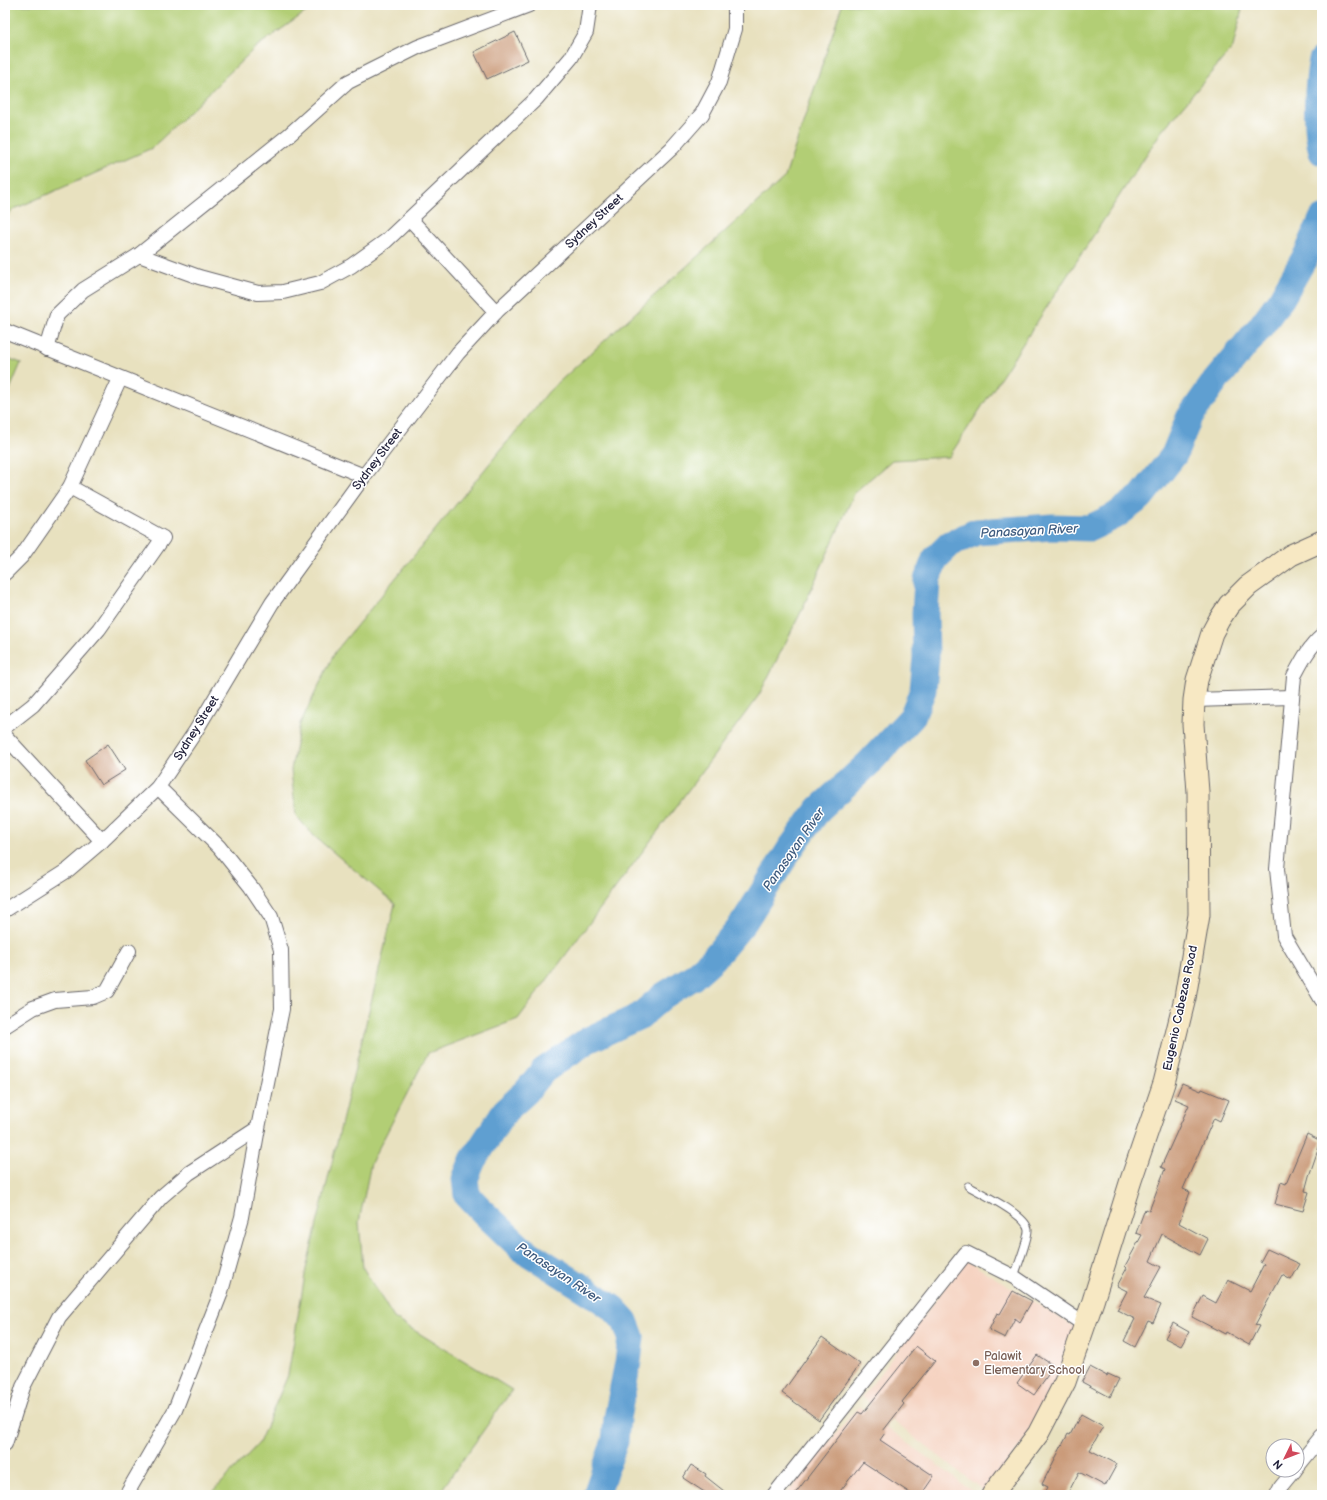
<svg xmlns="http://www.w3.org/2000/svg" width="1327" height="1500" viewBox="0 0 1327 1500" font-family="'Balsamiq Sans',sans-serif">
	<rect width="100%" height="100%" fill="#fff"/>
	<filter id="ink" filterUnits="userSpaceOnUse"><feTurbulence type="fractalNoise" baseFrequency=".025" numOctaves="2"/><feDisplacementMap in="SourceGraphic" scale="8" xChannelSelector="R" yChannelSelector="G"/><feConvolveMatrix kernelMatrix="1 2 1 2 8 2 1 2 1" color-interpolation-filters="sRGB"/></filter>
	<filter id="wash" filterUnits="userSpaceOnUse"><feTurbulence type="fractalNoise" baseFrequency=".012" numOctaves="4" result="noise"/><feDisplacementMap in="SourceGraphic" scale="16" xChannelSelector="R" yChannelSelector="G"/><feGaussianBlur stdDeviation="0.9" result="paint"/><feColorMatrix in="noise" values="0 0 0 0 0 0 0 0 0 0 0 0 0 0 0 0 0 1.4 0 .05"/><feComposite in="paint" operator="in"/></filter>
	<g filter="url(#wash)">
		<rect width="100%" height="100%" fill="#e8e1bf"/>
		<g fill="#f5d3c1">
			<path d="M966,1260L1078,1329L1037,1423L985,1492L862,1397Z"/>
			<path d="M859,1406L977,1495H785Z"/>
		</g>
		<g fill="#b2ce75" stroke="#6a7858">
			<path d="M5,5H316L256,47L152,148L12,210L5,219Z"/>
			<path d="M842,5H1243L1233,47L1161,132L949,457L892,460L855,492L800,614L759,695L518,1019L428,1053L371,1163L359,1222L363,1268L394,1318L512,1390L438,1495H210L259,1443L288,1375L306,1269L395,904L314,836L296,816L291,770L300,724L335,652L549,391L785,177Z"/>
			<path d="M5,357L21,363L5,401Z"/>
		</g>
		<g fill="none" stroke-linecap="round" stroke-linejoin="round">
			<g stroke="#5e9fd1" stroke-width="27">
				<path d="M1322,60C1317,85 1315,128 1322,152"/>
				<path d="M596,1495L615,1441L617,1418L628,1362L631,1337L625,1321L614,1309L593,1294L522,1249L486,1215L467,1195L465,1179L473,1160L505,1111L526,1092L543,1071L588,1040L640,1016L663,996L693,977L713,959L744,922L790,849L819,809L868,764L912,717L923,690L926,657L925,614L927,580L935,559L950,544L976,532L1053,527L1090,528L1115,516L1141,497L1174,455L1189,418L1213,384L1258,330L1281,299L1308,252L1322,219"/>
			</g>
		</g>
		<g id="blocks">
			<g fill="#cb9b7a">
				<path d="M515,32L528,60L487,79L474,52Z"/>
				<path d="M108,744L125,770L101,785L85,760Z"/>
				<path d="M1182,1083L1201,1091L1202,1089L1229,1100L1220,1121L1214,1118L1183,1189L1190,1192L1179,1223L1208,1239L1200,1255L1162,1234L1150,1261L1161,1267L1144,1298L1161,1305L1153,1323L1148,1321L1135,1347L1124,1341L1135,1319L1117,1310L1127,1291L1117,1286L1127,1268L1125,1266L1142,1235L1136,1233L1145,1209L1149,1211L1165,1169L1161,1167L1189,1105L1175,1099Z"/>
				<path d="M1307,1134L1321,1141L1309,1176L1305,1191L1309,1192L1303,1211L1275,1204L1281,1182L1286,1184Z"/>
				<path d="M1267,1249L1300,1264L1291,1280L1282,1275L1255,1325L1259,1326L1249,1345L1226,1332L1225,1334L1192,1317L1203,1296L1216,1303L1228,1280L1250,1291L1264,1264L1260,1262Z"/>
				<path d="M1013,1291L1032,1301L1020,1322L1015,1318L1005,1338L989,1330L997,1313L1000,1314Z"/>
				<path d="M1173,1323L1189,1332L1181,1346L1165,1338Z"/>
				<path d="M822,1337L860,1364L819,1420L782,1393Z"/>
				<path d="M916,1346L935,1361L902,1402L904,1404L883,1431L885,1433L880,1440L934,1476L921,1495H913L863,1462L837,1495H794L858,1412L862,1414Z"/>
				<path d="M1037,1355L1054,1366L1034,1395L1017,1383Z"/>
				<path d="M1090,1367L1107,1376L1108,1374L1119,1379L1110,1397L1082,1382Z"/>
				<path d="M1081,1414L1103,1426L1090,1450L1117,1464L1105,1486L1079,1472L1067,1495H1044L1048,1487L1042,1484L1068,1434L1070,1435Z"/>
				<path d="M691,1465L706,1474L705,1476L729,1495H709L683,1478Z"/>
			</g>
		</g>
	</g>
	<g filter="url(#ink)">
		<use href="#blocks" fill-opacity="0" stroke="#676569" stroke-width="1"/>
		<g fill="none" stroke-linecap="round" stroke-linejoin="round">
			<g stroke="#676569" stroke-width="9">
				<path id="lane" d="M968,1186C981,1193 1026,1215 1028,1229C1029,1238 1017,1267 1014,1277"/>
			</g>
			<g stroke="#676569" stroke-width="16">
				<g id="street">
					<path d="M410,219L496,312"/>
					<path d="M139,255L199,277L258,293L283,292L320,283L351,266L386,241L536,99L571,58L586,32L590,5"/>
					<path d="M5,331L364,476"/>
					<path d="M47,349L57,315L83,290L139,255L289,135L348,82L418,47L529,5"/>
					<path d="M5,573L22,556L70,487L120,379"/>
					<path d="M1322,636C1309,647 1302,661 1294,676L1277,869L1284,936L1322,1000"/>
					<path d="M1194,700L1292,697"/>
					<path d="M5,727L33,705L99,629L163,538L70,487"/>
					<path d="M5,736L102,841"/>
					<path d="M5,910L68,870L102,841L158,787L195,732L272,603L364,476L458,353L496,312L672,148L702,114L719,82L735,29V5"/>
					<path d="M5,1026L33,1008L55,1000L93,997L107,991L129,951"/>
					<path d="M5,1444L23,1387L59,1317L161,1197L189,1173L258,1128"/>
					<path d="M1297,1467L1322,1436"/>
					<path d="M126,1495L175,1410L220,1295L242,1217L258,1128L282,1009L281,950L271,917L251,887L219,847L158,787"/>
					<path d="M774,1495L966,1253L1014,1277L1085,1325"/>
					<path d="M1277,1495L1281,1487L1295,1470"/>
				</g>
			</g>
			<g stroke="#676569" stroke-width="23">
				<path id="secondary" d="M992,1495L1038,1434L1065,1382L1093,1301L1131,1180L1164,1083L1185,998L1199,915L1198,792L1193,724L1194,700L1197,680L1212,633L1219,620L1229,605L1248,586L1291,555L1322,541"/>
			</g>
			<use href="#lane" stroke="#fff" stroke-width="7"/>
			<use href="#street" stroke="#fff" stroke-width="14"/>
			<use href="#secondary" stroke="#f7e8c3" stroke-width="21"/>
		</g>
	</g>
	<circle fill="#8d6e63" stroke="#fff" stroke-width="1.5" cx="976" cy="1363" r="4"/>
	<g text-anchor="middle" stroke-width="3" stroke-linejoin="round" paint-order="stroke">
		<g font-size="12" fill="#22223b" stroke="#fff">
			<text transform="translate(594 221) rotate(-43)" y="4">Sydney Street</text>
			<text transform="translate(377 459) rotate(-53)" y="4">Sydney Street</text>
			<text transform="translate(196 728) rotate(-58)" y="4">Sydney Street</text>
			<text transform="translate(1180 1008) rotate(-78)" y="4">Eugenio Cabezas Road</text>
		</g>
		<g font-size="12" fill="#785e54" stroke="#fff" text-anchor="start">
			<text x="984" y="1360">Palawit<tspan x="984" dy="14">Elementary School</tspan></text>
		</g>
		<g font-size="13" font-style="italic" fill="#3d5a7e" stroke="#fff">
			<text transform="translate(1029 530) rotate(-3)" y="5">Panasayan River</text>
			<text transform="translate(793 849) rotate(-55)" y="5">Panasayan River</text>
			<text transform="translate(559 1272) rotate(34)" y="5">Panasayan River</text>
		</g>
	</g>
	<rect width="1327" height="1500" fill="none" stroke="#fff" stroke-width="20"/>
	<g transform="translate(1285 1458) rotate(227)"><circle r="19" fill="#ffffff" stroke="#a7a7b1"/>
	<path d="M0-3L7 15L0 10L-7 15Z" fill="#d1495b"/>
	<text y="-6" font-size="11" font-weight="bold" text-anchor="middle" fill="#22223b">N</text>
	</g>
</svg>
